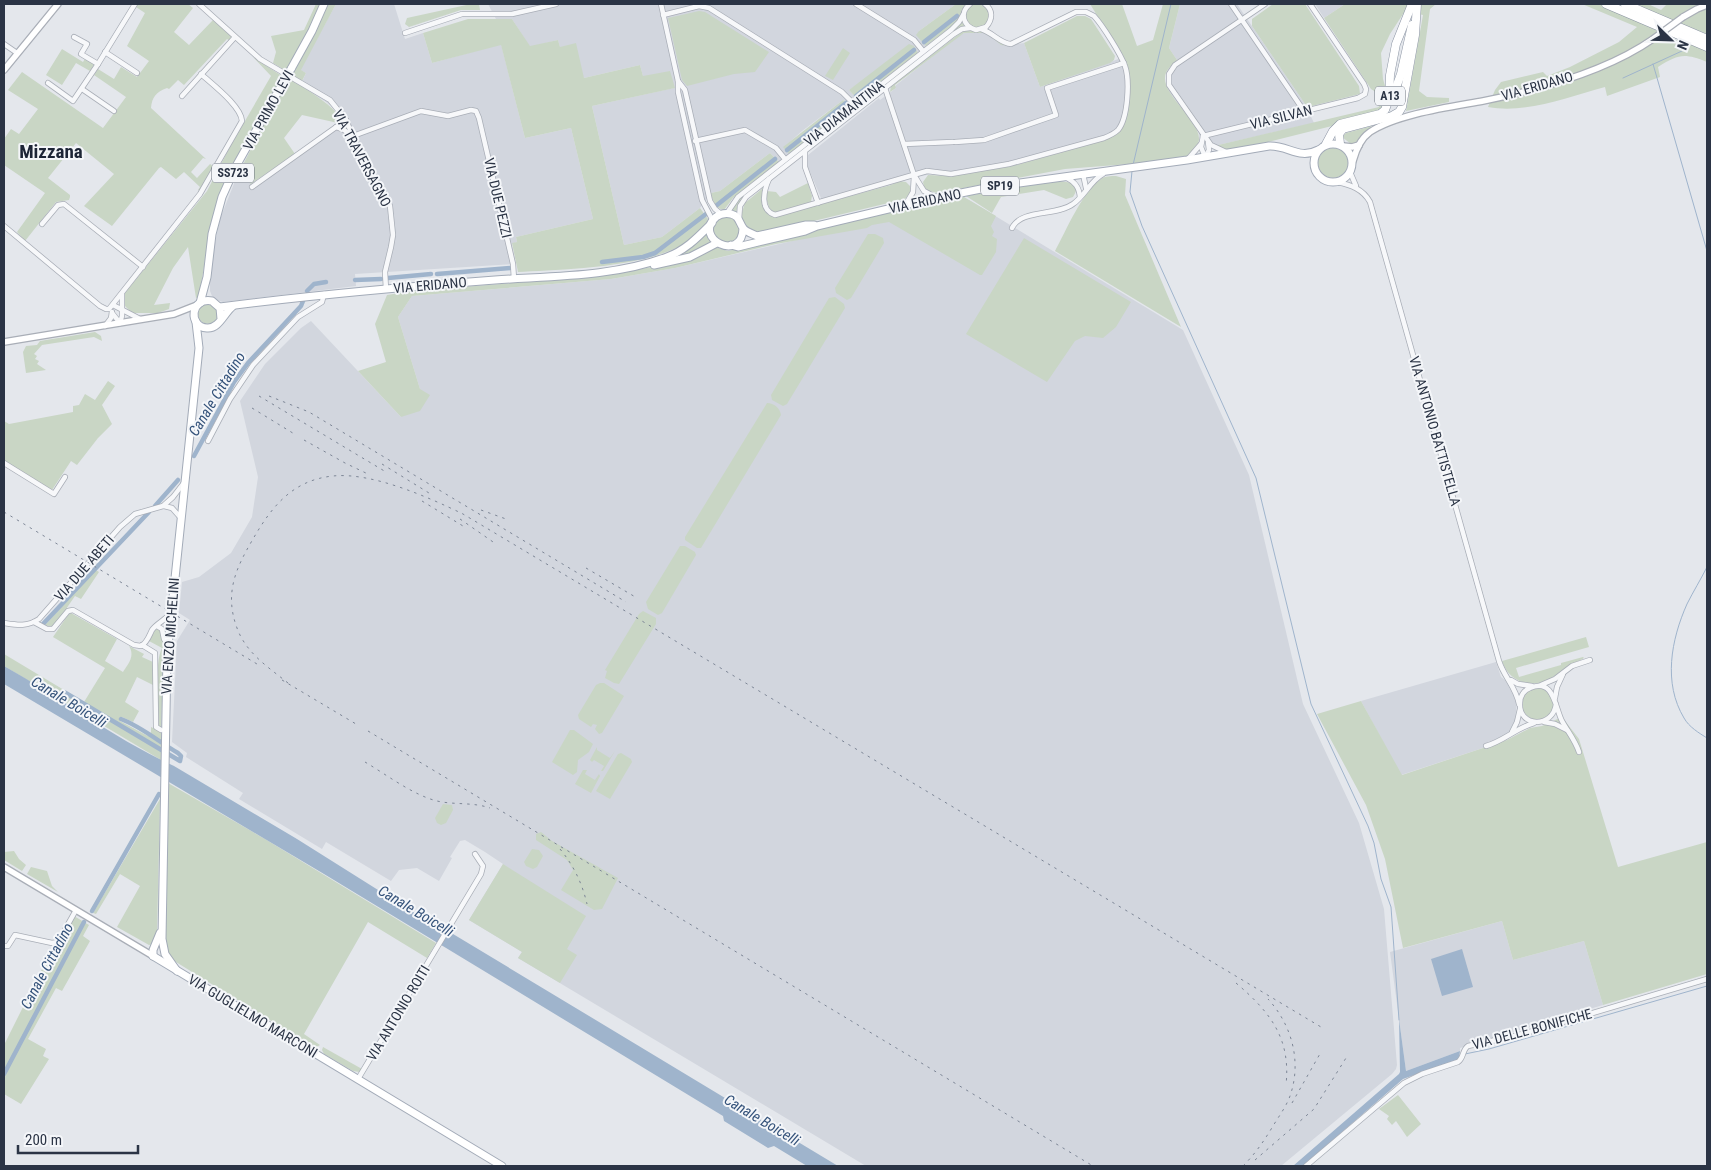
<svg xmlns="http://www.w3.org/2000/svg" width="1711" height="1170" viewBox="0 0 1711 1170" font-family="'Roboto Condensed',sans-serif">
	<rect width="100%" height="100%" fill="#e4e7ec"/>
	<g fill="#d2d6de">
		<path d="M336,4H394L405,39L423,33L432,63L501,44L525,138L571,128L593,219L516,237L517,242L512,244L516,264L355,274L356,286L223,302L216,300L212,296L210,291V267L220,219L237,176L252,184L342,120L335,110L326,102L300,86L306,73L300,70Z"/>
		<path d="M488,4H956L919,31L926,46L918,53L914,46L849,90L858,100L850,106L843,100L802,131L784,147L789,154L779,162L770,153L720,191L711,193L700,208L662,237L624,245L592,106L674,88L643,76L640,65L584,78L560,47L558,40L530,47L512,19H496Z"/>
		<path d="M1180,4H1237L1305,104L1314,123L1214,146L1200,139L1198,130L1169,92L1166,81L1167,71L1177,60L1169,48Z"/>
		<path d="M1315,4H1345L1324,18Z"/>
		<path d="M970,32L983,33L990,36L1005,46L1024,43L1040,87L1124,57L1128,71L1130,95L1123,125L1102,141L1021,164L949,176L931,174L899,181L891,185L823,203L808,167L807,159L808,155L879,98L880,100L896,88L895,86L957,37L964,33Z"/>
		<path d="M969,200L1183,330L1249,475L1303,704L1359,823L1384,909L1397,1065L1396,1069L1392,1074L1281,1166H866L518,958L522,952L469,920L503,864L485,852L465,840L460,841L450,857L452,858L439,881L417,868L399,870L391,881L326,842L322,849L239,799L243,793L186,757L187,753L172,742L177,641L190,620L179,613L182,582L199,577L231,553L252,517L258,477L240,401L265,364L301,328L311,321L401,417L420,389L398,317L412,296L611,279L675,268Z"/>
		<path d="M1496,662L1501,677L1509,683L1517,700L1515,723L1507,740L1401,775L1361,701Z"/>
		<path d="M1502,921L1513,960L1584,941L1603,1005L1460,1048V1051L1406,1071L1390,952Z"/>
	</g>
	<g fill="#c9d6c5">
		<path d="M137,4H188L193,8L174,32L189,45L213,20L231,36L230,41L227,39L184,85L178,80L169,89L167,88C156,92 152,97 151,108L206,159L203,158L191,172L197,178L210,164L213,166L200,191L198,190L200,187L184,172L176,179L161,167L159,168L112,226L84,206L114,174L76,143L48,178L70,195V197L69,200L56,202L25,241L17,232L45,193L4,165V139L11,129L19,134L38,109L8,90L22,72L103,128L126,97L94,75L98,69L114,79L121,67L137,77L149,61L127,46L145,13L136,7Z"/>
		<path d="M316,4H321L302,43L286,71L273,63L276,52L271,36L304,30Z"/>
		<path d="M328,4H336L301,70L306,73L300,85C316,96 331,104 342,120L338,123L302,115L284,138L295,154L251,184L237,176L290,75L312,39Z"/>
		<path d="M471,4H479L480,10H461L409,27L405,24L407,18Z"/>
		<path d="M956,4H965L960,17L956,23L926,46L916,35L919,31Z"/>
		<path d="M1090,4H1122L1137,46L1153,40L1163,4H1180L1169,48L1177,60L1179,59L1180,60C1177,62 1173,64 1170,67C1147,90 1211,122 1197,146C1195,151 1190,155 1186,156L1142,163L1065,169L937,193L925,190L923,182L928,175L949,176L1012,166L1102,141L1117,133L1130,95L1126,62Z"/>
		<path d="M1273,4H1305L1359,86L1360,94L1312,106L1305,104L1252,26V19Z"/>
		<path d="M1345,4H1436L1430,9L1419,91L1427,97L1449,98V102L1406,111L1423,15L1405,11L1390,34L1381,53L1383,79L1388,96L1383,110L1342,119L1332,126L1268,142L1224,150L1214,146L1379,107L1376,96L1379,94L1371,89L1324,18Z"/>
		<path d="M1582,4H1648L1661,10L1667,4H1707V34L1659,15L1643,24L1681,42L1703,48L1707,46V62C1684,53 1679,54 1658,67L1660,77L1607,96L1605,87C1567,97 1527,114 1488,107L1495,90L1501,82L1543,72L1547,76L1570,67L1619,42L1637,27Z"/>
		<circle cx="977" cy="16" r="12"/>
		<path d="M699,11L705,12L769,52L755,72L734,74L687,86L682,80L668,18Z"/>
		<path d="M1077,16H1085L1091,19L1115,56L1114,60L1110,63L1040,87L1024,43Z"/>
		<path d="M468,19H512L530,46L558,40L560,47L576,43L584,78L640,65L643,76L670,71L675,88L592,106L624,245L662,237L700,208L708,219C688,269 564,269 518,272L512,243L517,242L516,237L593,219L571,128L525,138L501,45L432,63L423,33Z"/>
		<path d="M962,22L965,26L960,28L749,193L738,204L736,213L731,211L734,205L741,197Z"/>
		<path d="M963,31C972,30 984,31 992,36C998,40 1002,45 1009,46L1001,45L990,36L983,33H964L895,85L896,88L890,92L891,86Z"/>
		<path d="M909,44L914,46L918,53L858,100L849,90Z"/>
		<path d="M843,48L850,53L833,80L825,76Z"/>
		<path d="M62,49L83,62L86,57L95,63L90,71L76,63L62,85L46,75Z"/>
		<path d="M253,57L282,76C259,118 231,160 216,206C206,236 206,267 198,297L196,298L188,247L173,268L154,305L170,303L169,309L158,313H132L125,306V293L207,191L231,145L271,76Z"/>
		<path d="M843,100L850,106L789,154L783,147Z"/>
		<path d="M1372,126L1354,144H1351L1342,137L1346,133Z"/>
		<circle cx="1333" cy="163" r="15"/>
		<path d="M770,153L779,162L733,198L724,210C716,209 712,200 711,193L720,191Z"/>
		<path d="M1116,176L1126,179L1125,195L1181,327L1055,251C1066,231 1082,192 1101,179C1105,176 1111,176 1116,176Z"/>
		<path d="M899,181L906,182L910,186V193L905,199L768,232C753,233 745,229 741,215L745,203L763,188L764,189L762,197L765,209L777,216L891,185Z"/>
		<path d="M1056,181C1067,182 1083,182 1073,197L1066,199L1044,190L1001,197L992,213L966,196Z"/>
		<path d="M808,183L812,196L811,202L776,213L770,210L765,195L767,191L776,192L780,197Z"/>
		<path d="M964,197L996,216L991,226L994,232L992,236L997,239L996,252L982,275H980L889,222L872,225L867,228L776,244L675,268L611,279L412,296L398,317L420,389L430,395L420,411L401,417L358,371L386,362L375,324L387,295L412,291L575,278L620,273L694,259L715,247L728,251L924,204Z"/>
		<circle cx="727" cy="230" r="14"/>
		<path d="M709,227V238L712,242L699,250L676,258L675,256Z"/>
		<path d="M868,234H875L883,238L884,243L851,298L847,300L836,293L835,288Z"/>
		<path d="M1024,238L1131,302L1116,327L1103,338L1085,336L1075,341L1047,382L966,334Z"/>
		<path d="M835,297L844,304L845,308L787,404L783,406L772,400L771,395L829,298Z"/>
		<circle cx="208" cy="314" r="10"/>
		<path d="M95,332L101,336L102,341L94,337L42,345L34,354L37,356L35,359L39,361L37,364L46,370L26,373L23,352L26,346L37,345L40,341Z"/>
		<path d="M108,381L115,386L102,405L112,424L98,438L77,465L71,461L52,490L4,461V421L9,424L73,412V406L79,405L85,394L95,400Z"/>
		<path d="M767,403C774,403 780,408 781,415L701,548H697L685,540V537Z"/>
		<path d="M680,546H685L695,552L696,555L662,613L658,615L648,609L646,602Z"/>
		<path d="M96,570L99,572L81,599L75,596L55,625L52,627L45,625Z"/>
		<path d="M643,611L656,618V624L619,684L614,683L605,678L607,671L605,670L639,614Z"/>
		<path d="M71,613L117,639L105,661L123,672C129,663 135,656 129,646L144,654L142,657L153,662V685L137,677L125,702L139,711L133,722L122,717L120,721L148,736L151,732V727L161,732V760L4,666V654L84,702L105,668L53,637L68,615Z"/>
		<path d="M158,629L160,630L164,644L161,728L159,726C159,708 154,663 162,648L149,641L155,630Z"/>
		<path d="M1586,637L1589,647L1516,668L1519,677L1561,665V663L1583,657L1584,658C1580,661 1573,663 1568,666C1560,671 1554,678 1545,681C1527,688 1508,680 1502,661Z"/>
		<path d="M600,683H604L624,696L602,733L599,734L595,729L597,725L593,724L591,727L579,719L578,715L596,685Z"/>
		<circle cx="1538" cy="704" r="16"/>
		<path d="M1361,701L1402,775L1507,740L1530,728L1542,726L1562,717L1579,739L1618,867L1707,842V974L1603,1005L1584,941L1513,960L1502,921L1403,948L1385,859L1366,805L1317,714Z"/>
		<path d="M570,730H574L593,744L589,752L578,760L577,772L573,775L552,762Z"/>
		<path d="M597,747V750L610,758L615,751L603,771H601L604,766L594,760L592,762L590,760Z"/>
		<path d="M621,753L631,759L632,762L610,799L596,791L618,754Z"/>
		<path d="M583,770H587L585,774L595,780L599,774L600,776L591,793L575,784Z"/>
		<path d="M168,783L265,839L436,943L427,958L368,922L304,1034L320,1045L315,1048L176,962L169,957L165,939Z"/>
		<path d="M160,799L157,935L153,944L149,945L117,927L140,886L120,874L96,914L93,913Z"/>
		<path d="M443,804L452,805L453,810L446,823L441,825L437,823L435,818Z"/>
		<path d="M541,832L552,841L618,878L602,909L594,910L561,890L573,870L567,860L536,840V834Z"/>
		<path d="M532,849L539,850L543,856L537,867L533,869L526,866L524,862Z"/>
		<path d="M14,851L19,859L26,865L22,871L4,860V852Z"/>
		<path d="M503,864L586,916L567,949L577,955L560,983L518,958L522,952L469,920Z"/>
		<path d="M31,867L47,871L52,886L58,892L27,874Z"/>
		<path d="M74,916L89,925L83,936L90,941L62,991L56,988L28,1039L46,1049L43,1056L49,1059L21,1104L4,1094V1045L54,945L60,942Z"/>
		<path d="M323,1047L362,1069L359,1072L353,1071L324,1054L322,1050Z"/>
		<path d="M1398,1095L1421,1124L1407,1137L1396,1121L1392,1125L1387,1119L1389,1116L1379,1109Z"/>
	</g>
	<g fill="#9fb4cc">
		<path d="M4,666C61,698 115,739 174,766L297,839L421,917L453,934L838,1166H807L774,1146L768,1148L724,1121L723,1116L324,874L4,684Z"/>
		<path d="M1462,949L1473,987L1442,996L1431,959Z"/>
		<path d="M1399,1019L1406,1071L1460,1051L1459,1059L1403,1079L1303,1166H1293L1399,1074L1400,1072Z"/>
	</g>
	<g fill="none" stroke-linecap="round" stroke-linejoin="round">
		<g stroke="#9fb4cc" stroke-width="1">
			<path d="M1653,64L1707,251"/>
			<path d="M1623,78L1682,51"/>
			<path d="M1133,165L1171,4"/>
			<path d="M1132,171L1130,192L1142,226L1256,478L1311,704L1368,826L1374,843L1381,879L1391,907L1399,1020"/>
			<path d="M1707,567C1701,579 1693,592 1687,604C1671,640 1663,683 1684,718C1689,727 1699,733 1707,738"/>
			<path d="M1465,1054L1489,1049L1707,986"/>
		</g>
		<g stroke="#9fb4cc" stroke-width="4.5">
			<path d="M924,42L957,16"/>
			<path d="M856,96L914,50"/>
			<path d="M787,150L846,103"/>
			<path d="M717,205L775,159"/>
			<path d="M602,262L643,257L655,253L706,214"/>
			<path d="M437,274L510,268"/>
			<path d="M388,278L431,274"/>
			<path d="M355,280L381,279"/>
			<path d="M307,291L314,284L326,282"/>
			<path d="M194,456L234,382L248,363L301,306L303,301"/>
			<path d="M155,506L178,480"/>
			<path d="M43,624L149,512"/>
			<path d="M64,692L180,761L181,756L178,753C159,742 142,727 121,719"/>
			<path d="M92,911L159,794"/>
			<path d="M4,1074L84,922"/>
		</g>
		<g stroke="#a9aeb7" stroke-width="6">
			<g id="street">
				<path d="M199,4L260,59L330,100L346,120L367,170L383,190L390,206L393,235L391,247L385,272L386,289"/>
				<path d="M661,4L678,81V92L702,200L713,221"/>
				<path d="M856,4L914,40L923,51"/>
				<path d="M970,4C959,13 963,26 976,30L986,27C993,19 993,10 985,4"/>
				<path d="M1231,4L1304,111"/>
				<path d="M663,15L699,6L709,8L842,92L855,105"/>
				<path d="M405,33L462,14H512L556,4"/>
				<path d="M74,37L87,44L81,54L98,64"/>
				<path d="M4,44L17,53"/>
				<path d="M105,52L137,73"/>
				<path d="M678,81L685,90L710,201L715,209L721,214"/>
				<path d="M48,83L73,101L98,64L135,4"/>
				<path d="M885,88L914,175L924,191L935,197"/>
				<path d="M82,89L114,111"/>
				<path d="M182,96L235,37"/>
				<path d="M336,127L344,130L352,136"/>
				<path d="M353,136L421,111L448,116L471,110L476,111L479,118L513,264L514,279"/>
				<path d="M1203,136L1358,98L1365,94L1366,89L1364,84L1310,4"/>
				<path d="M1203,136L1201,147L1205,157"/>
				<path d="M695,141L745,130L776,148L785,159"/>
				<path d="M955,142L984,140L1056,115L1047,88L1124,63"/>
				<path d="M904,144L953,142"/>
				<path d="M805,152V167L818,203"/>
				<path d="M1226,152L1211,145L1169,85V74L1175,65L1265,4"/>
				<path d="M1205,157L1209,150L1208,142"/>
				<path d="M1188,159L1201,144"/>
				<path d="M1350,172L1356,186"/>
				<path d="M1083,174L1086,188"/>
				<path d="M1067,178C1075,182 1079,187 1080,197"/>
				<path d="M769,179C764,190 759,210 775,215L927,171L951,174L1009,164L1104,138C1109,136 1114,134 1118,130C1128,118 1130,81 1125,66C1120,53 1103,26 1094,16L1086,12H1076L1011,44C1001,44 992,32 981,29"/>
				<path d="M1337,182C1351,185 1363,189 1370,202L1499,661C1504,677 1516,687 1519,704"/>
				<path d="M252,187L346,120"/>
				<path d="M906,204L913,192L914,176"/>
				<path d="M727,213L738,197L951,30L959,22L963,15"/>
				<path d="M739,219L740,206L746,197L954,34L962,29L970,28"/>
				<path d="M42,224L58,205L64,204L143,267"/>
				<path d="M4,226L100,306L106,309H109L200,194L242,121C241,106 213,85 201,74"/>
				<path d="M1012,228C1021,209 1057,216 1073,204C1085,196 1090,181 1103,174"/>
				<path d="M113,305L140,319"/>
				<path d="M112,313L120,323L122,316V294"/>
				<path d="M105,326L111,318L112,312"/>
				<path d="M208,441L230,399L253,365L298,317L322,302L324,294"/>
				<path d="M4,463L54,494L65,477"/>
				<path d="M164,506L172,508L180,517"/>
				<path d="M34,622L47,629H53L68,611L73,610L134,645L141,646C147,643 149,636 152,630C156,624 165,620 170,614"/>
				<path d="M4,623C17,625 27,627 39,619L120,527L135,514L163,506L173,497L183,484"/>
				<path d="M157,626L162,629L164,639L168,644"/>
				<path d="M142,645L155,653L156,727L161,730"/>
				<path d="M1511,680L1518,684L1532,686"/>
				<path d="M1541,685L1555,679L1572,666L1590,660"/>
				<path d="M1555,698L1557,687L1563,674"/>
				<path d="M1556,704C1553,729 1518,727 1520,703C1520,696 1524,690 1530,688C1554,677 1555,708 1562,721C1568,732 1575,740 1579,752"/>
				<path d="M1544,722L1555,724L1567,730"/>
				<path d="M1512,732L1517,722L1520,709"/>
				<path d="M1486,746C1504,741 1516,728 1534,723"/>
				<path d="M4,946H8L15,935L52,943L58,942L76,910"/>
				<path d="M358,1079L481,874L483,866L475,854"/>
				<path d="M1306,1166L1404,1083L1422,1074L1458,1062C1464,1058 1462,1050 1468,1046L1519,1035L1707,979"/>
			</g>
		</g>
		<g stroke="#a9aeb7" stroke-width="8">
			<g id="secondary">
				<path d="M1683,17L1697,9L1707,5"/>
				<path d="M4,70L58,4"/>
				<path d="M1343,146L1352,147L1359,145"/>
				<path d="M1353,161C1356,150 1360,139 1370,132C1397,114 1450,107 1483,101C1538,90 1607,71 1653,39"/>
				<path d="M4,342L174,314L197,305"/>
				<path d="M4,867L153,956"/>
			</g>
		</g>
		<g stroke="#a3abb8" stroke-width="9">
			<g id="primary">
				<path d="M291,69L312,31L324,4"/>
				<circle cx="1333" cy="163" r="19"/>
				<path d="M743,228C742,264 692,238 716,217C720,214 726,213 731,214C739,216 739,222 743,228C746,232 753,234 757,236L806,225H814"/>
				<path d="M731,245L738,247L746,245L805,231L817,226L926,200L991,187L1187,160L1269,146C1288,145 1299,160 1318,150"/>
				<path d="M654,265L690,257L717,243"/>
				<path d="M200,303L207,277L212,234L222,197L235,168L285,79"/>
				<path d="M220,307C311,295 403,287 495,280C552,276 613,277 667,257C686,250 698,237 712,223"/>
				<path d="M221,319L220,308L212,301C190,297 188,327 207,328C219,329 224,313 233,306"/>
				<path d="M153,956L502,1166"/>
				<path d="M153,956V950L160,933"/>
				<path d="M177,971L165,954L162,939L167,655L199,348L196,322"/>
			</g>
		</g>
		<g stroke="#8b94a3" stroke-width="9">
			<g id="highway">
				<path d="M1606,4L1707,47"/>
				<path d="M1625,4L1707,39"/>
				<path d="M1391,101L1401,74L1412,25"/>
				<path d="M1326,144L1333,131L1340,124L1380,114L1385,110L1389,99L1390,75L1396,44L1412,4"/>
				<path d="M1340,144L1339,134L1343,129L1392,116L1399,112L1402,107L1415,35L1417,4"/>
			</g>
		</g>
		<use href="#street" stroke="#f7f8fa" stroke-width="4.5"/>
		<use href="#secondary" stroke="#fff" stroke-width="5.5"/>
		<use href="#primary" stroke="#fff" stroke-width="7"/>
		<use href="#highway" stroke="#fff" stroke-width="8"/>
		<g stroke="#7d8696" stroke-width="1" stroke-dasharray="2.5 5" stroke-linecap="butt">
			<path d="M259,396L386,472"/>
			<path d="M269,396L309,412L626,602"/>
			<path d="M252,408L296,435"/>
			<path d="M304,440L345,463L370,475"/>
			<path d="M382,464L429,493"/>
			<path d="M422,501L463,526"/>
			<path d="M481,510L506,519"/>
			<path d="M4,512L257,664"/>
			<path d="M460,519L496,544"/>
			<path d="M586,568L637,598"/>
			<path d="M282,680L356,724"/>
			<path d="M288,683C268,667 246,653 237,628C224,593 236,568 253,539C272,506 293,480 333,476C372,472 428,497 463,514L1321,1027"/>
			<path d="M368,731L1093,1166"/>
			<path d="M365,762C387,775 413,795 437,801C454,805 473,802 490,808"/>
			<path d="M560,849C574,866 582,883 587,904"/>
			<path d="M1236,983C1270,1012 1291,1038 1286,1085"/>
			<path d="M1292,1103L1321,1052"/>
			<path d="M1255,1160L1314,1109L1346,1058"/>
			<path d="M1243,1166C1255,1154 1264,1141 1273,1126C1279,1116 1286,1107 1290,1096C1302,1062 1292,1025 1268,999"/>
		</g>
		<g stroke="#a9aeb7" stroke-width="8" stroke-linecap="butt">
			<path id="secondary-bridge" d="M1653,39L1683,17"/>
		</g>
		<g stroke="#a3abb8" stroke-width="9" stroke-linecap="butt">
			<path id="primary-bridge" d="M285,79L291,69"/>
		</g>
		<use href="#secondary-bridge" stroke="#fff" stroke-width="5.5"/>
		<use href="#primary-bridge" stroke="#fff" stroke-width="7"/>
	</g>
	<g text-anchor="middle" stroke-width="4" stroke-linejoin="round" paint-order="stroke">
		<g fill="#f4f6f9" stroke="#676e7b" stroke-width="1">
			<rect x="1375" y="86.5" width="30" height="19" rx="4"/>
			<rect x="212" y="163.5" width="42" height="19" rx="4"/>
			<rect x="981" y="176.5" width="38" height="19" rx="4"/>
		</g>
		<g font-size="12" font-weight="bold" fill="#2b3445">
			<text x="1390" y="100">A13</text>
			<text x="233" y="177">SS723</text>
			<text x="1000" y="190">SP19</text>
		</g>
		<g font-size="14" fill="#2b3445" stroke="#f4f6f9">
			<text transform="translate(1537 86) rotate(-16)" y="5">VIA ERIDANO</text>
			<text transform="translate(268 110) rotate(-61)" y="5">VIA PRIMO LEVI</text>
			<text transform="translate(844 113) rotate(-38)" y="5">VIA DIAMANTINA</text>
			<text transform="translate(1281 117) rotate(-14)" y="5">VIA SILVAN</text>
			<text transform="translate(362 158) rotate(62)" y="5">VIA TRAVERSAGNO</text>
			<text transform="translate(498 198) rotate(77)" y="5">VIA DUE PEZZI</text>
			<text transform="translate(925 201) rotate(-12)" y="5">VIA ERIDANO</text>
			<text transform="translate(430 285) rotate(-5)" y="5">VIA ERIDANO</text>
			<text transform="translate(1435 431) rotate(74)" y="5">VIA ANTONIO BATTISTELLA</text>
			<text transform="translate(84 568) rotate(-49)" y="5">VIA DUE ABETI</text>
			<text transform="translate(170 636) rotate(-86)" y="5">VIA ENZO MICHELINI</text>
			<text transform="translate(398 1013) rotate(-59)" y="5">VIA ANTONIO ROITI</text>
			<text transform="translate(253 1016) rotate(31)" y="5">VIA GUGLIELMO MARCONI</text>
			<text transform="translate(1532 1029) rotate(-15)" y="5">VIA DELLE BONIFICHE</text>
		</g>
		<g font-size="15" font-style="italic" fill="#34527a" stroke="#f4f6f9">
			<text transform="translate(217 394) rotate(-59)" y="5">Canale Cittadino</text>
			<text transform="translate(69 702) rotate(31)" y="5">Canale Boicelli</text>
			<text transform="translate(416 911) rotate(31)" y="5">Canale Boicelli</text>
			<text transform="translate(47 966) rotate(-62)" y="5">Canale Cittadino</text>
			<text transform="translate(762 1120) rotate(31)" y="5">Canale Boicelli</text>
		</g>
		<g font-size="19" font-weight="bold" fill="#1d2536" stroke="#f4f6f9">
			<text x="51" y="158">Mizzana</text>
		</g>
	</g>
	<rect width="1711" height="1170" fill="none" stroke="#2b3445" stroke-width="10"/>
	<g transform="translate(1671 40) rotate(113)" stroke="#f4f6f9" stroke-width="4" paint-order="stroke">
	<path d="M0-4L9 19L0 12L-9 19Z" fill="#2b3445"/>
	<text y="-8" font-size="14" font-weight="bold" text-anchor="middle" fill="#2b3445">N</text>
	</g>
	<path d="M18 1145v8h120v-8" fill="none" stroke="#2b3445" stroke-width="2.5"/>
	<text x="25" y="1145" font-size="15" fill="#2b3445" stroke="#f4f6f9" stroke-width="4" paint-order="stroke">200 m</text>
</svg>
